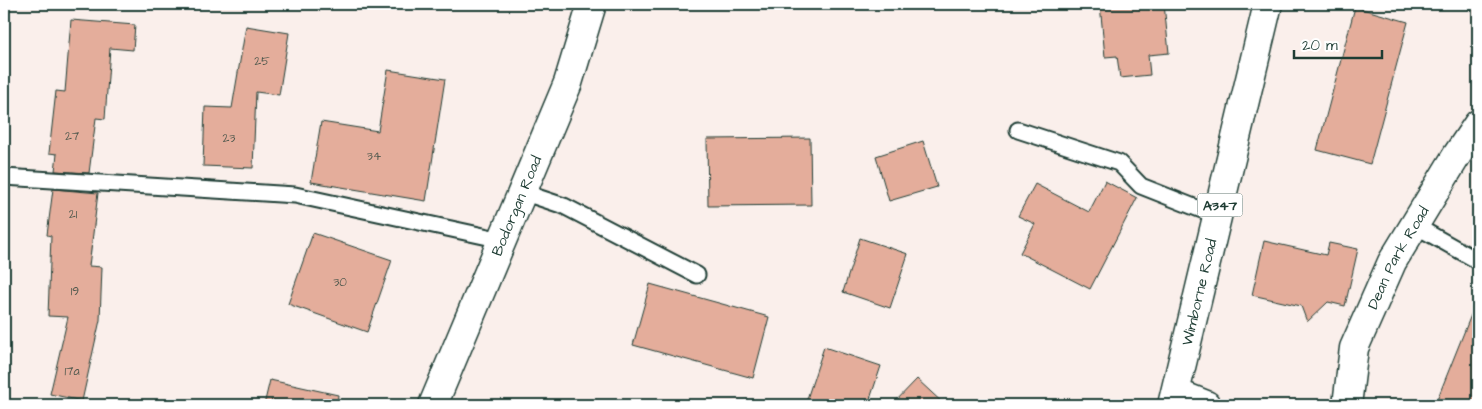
<svg xmlns="http://www.w3.org/2000/svg" width="1482" height="409" viewBox="0 0 1482 409" font-family="'Architects Daughter',sans-serif">
	<rect width="100%" height="100%" fill="#faefeb"/>
	<filter id="ink" filterUnits="userSpaceOnUse"><feTurbulence type="fractalNoise" baseFrequency=".02" numOctaves="2"/><feDisplacementMap in="SourceGraphic" scale="10" xChannelSelector="R" yChannelSelector="G"/><feConvolveMatrix kernelMatrix="1 2 1 2 8 2 1 2 1" color-interpolation-filters="sRGB"/></filter>
	<g filter="url(#ink)">
		<g fill="#e4ad9b" stroke="#1f3d34">
			<path d="M1100,4H1164L1169,53L1148,55L1150,75L1120,78L1117,56L1105,57Z"/>
			<path d="M1355,7L1408,22L1370,164L1317,150Z"/>
			<path d="M71,20L135,25L133,50L110,48L105,119L96,118L89,173L55,171L57,154L49,153L56,91L65,92Z"/>
			<path d="M246,26L289,33L279,95L256,92L253,168L203,166L205,107L232,108Z"/>
			<path d="M388,70L445,79L426,201L311,182L321,122L378,131Z"/>
			<path d="M810,138L811,205L708,206L707,139Z"/>
			<path d="M923,141L937,187L889,201L876,156Z"/>
			<path d="M1105,181L1137,198L1090,289L1020,253L1035,224L1018,216L1035,184L1089,212Z"/>
			<path d="M53,189L98,193L89,266L102,267L100,320L82,401L50,394L68,317L48,316L51,236L47,235Z"/>
			<path d="M313,233L392,260L367,332L288,304Z"/>
			<path d="M860,238L908,254L890,308L843,292Z"/>
			<path d="M1264,241L1326,255L1329,243L1358,249L1345,306L1328,302L1307,322L1301,306L1252,295Z"/>
			<path d="M650,284L769,317L753,378L633,345Z"/>
			<path d="M1477,300L1478,405H1435Z"/>
			<path d="M824,347L881,366L868,405H805Z"/>
			<path d="M917,379L945,405H892Z"/>
			<path d="M270,380L338,395L337,405H264Z"/>
		</g>
		<g fill="none" stroke-linecap="round" stroke-linejoin="round">
			<g stroke="#1f3d34" stroke-width="19">
				<g id="lane">
					<path d="M1018,130L1119,163L1141,186L1217,216"/>
					<path d="M4,177L295,195L502,240"/>
					<path d="M522,192L564,206L697,275"/>
					<path d="M1414,225L1478,261"/>
				</g>
			</g>
			<g stroke="#1f3d34" stroke-width="31">
				<g id="street">
					<path d="M1176,393L1206,405"/>
					<path id="s1" d="M433,405L568,83L592,4"/>
					<path id="s2" d="M1347,405L1354,348L1392,262L1457,155L1478,124"/>
				</g>
			</g>
			<g stroke="#1f3d34" stroke-width="31">
				<g id="primary">
					<path id="s3" d="M1172,405L1268,4"/>
				</g>
			</g>
			<use href="#lane" stroke="#fff" stroke-width="15"/>
			<use href="#street" stroke="#fff" stroke-width="28"/>
			<use href="#primary" stroke="#fff" stroke-width="28"/>
		</g>
	</g>
	<g text-anchor="middle" stroke-width="4" stroke-linejoin="round" paint-order="stroke">
		<g font-size="12" fill="#50594e">
			<text x="262" y="65">25</text>
			<text x="72" y="140">27</text>
			<text x="229" y="142">23</text>
			<text x="374" y="160">34</text>
			<text x="73" y="218">21</text>
			<text x="340" y="286">30</text>
			<text x="75" y="295">19</text>
			<text x="72" y="375">17a</text>
		</g>
		<rect fill="#fff" stroke="#627771" stroke-width="1" x="1197.5" y="193.5" width="45" height="23" rx="4"/>
		<g font-size="14" font-weight="bold" fill="#1f3d34">
			<text x="1220" y="210">A347</text>
		</g>
		<g font-size="15" fill="#1f3d34" stroke="#fff">
			<text dy="5" stroke="none"><textPath href="#s1" startOffset="216">Bodorgan Road</textPath></text>
			<text dy="5" stroke="none"><textPath href="#s2" startOffset="158">Dean Park Road</textPath></text>
			<text dy="5" stroke="none"><textPath href="#s3" startOffset="116">Wimborne Road</textPath></text>
		</g>
	</g>
	<rect width="1482" height="409" fill="none" stroke="#fff" stroke-width="20"/>
	<rect x="10" y="10" width="1462" height="389" fill="none" stroke="#1f3d34" stroke-width="2" filter="url(#ink)"/>
	<path d="M1294 50v8h88v-8" fill="none" stroke="#1f3d34" stroke-width="2.5"/>
	<text x="1302" y="50" font-size="15" fill="#1f3d34" stroke="#ffffff" stroke-width="4" paint-order="stroke">20 m</text>
</svg>
